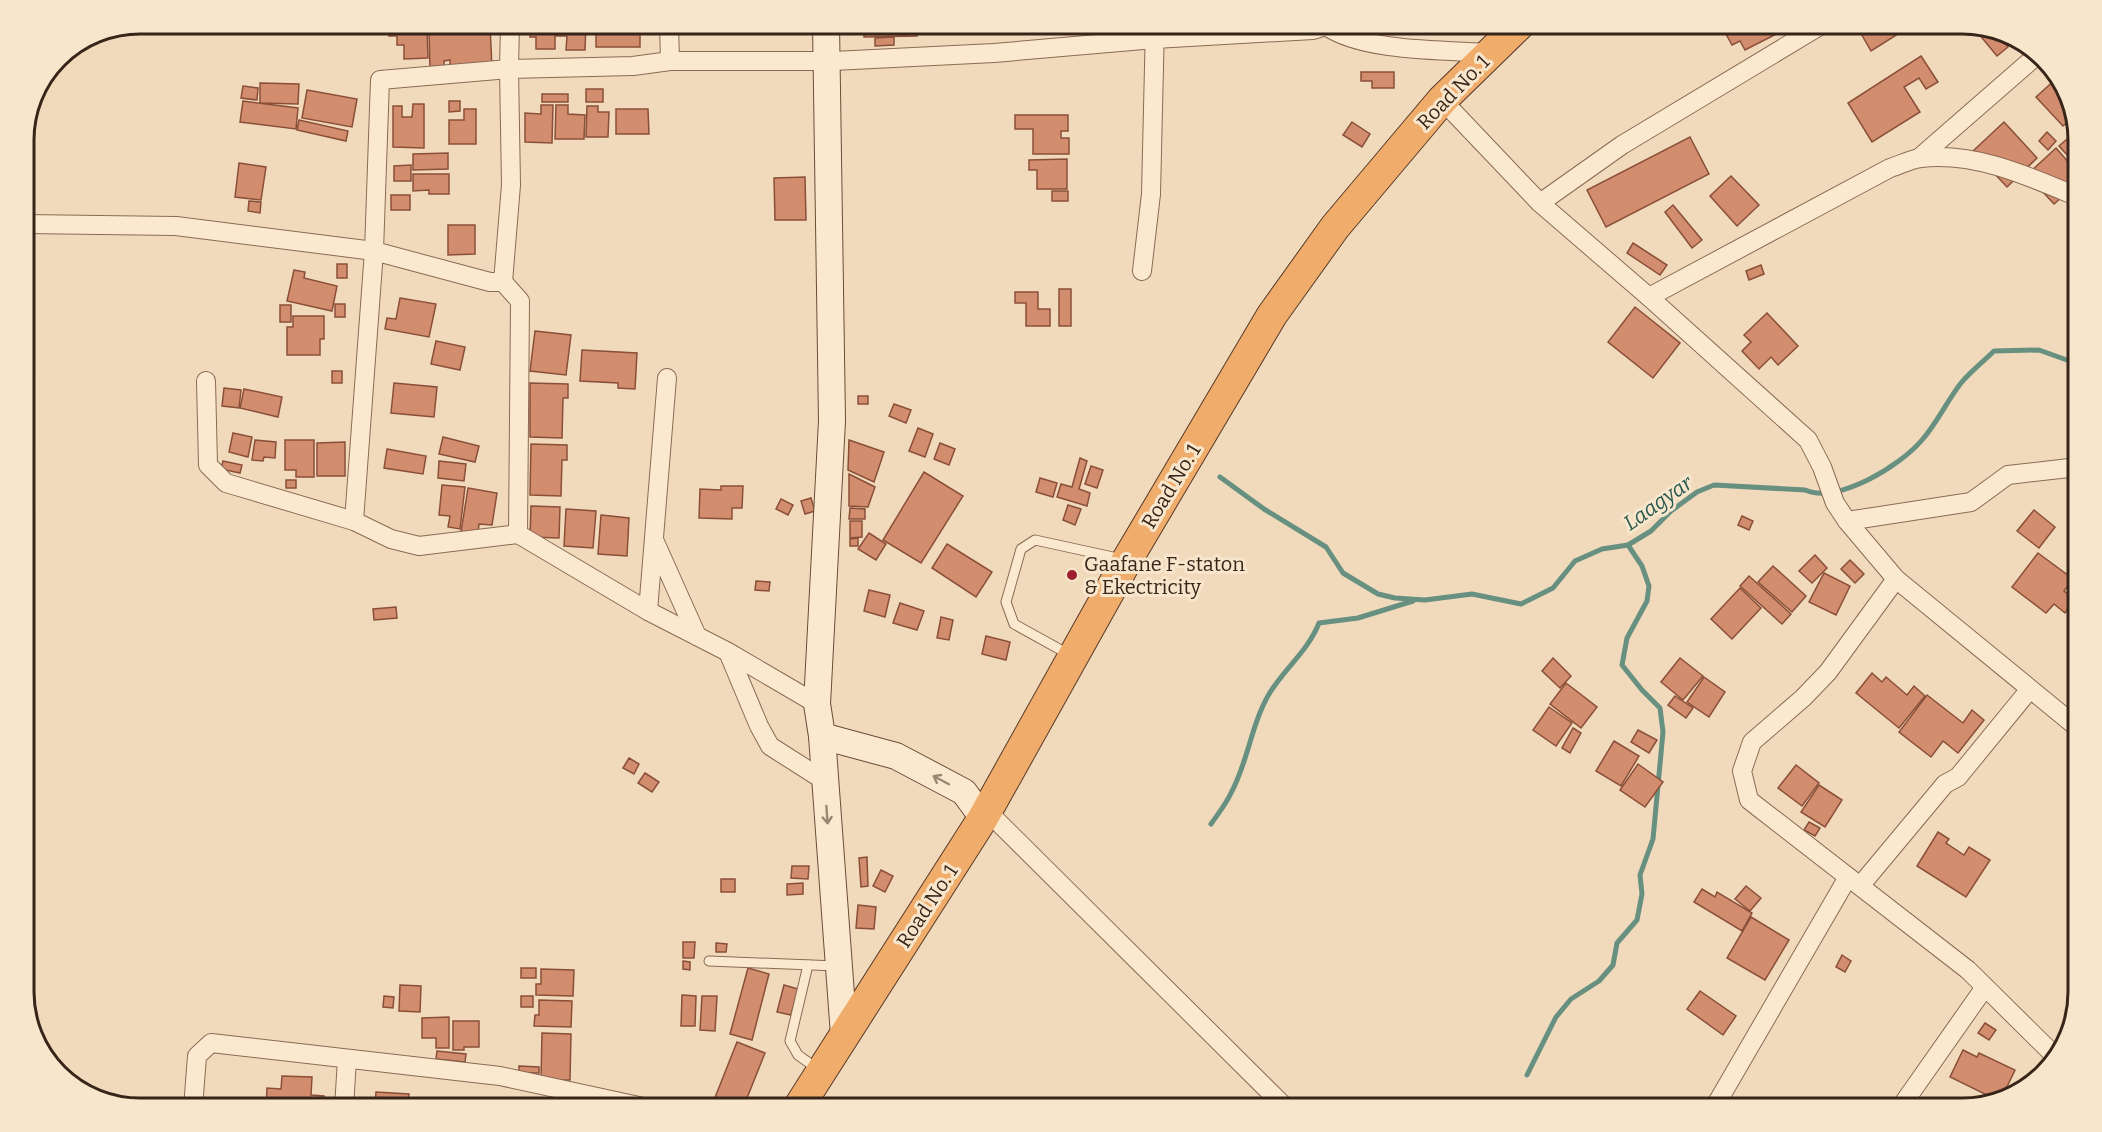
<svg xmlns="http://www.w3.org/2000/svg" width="2102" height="1132" viewBox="0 0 2102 1132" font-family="Bitter,serif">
	<rect width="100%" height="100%" fill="#f1dabc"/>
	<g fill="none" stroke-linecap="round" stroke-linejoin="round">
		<g stroke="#679080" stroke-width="5">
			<path d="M1220,477L1264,509L1326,547L1343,573L1378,594L1395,598L1425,600L1472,594L1521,604L1553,588L1575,561L1602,549L1628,545L1651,531L1671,511L1697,492L1714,485L1805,490C1838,504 1900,466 1922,440C1937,423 1947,401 1961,383C1970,372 1983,362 1994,351L2039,350L2078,364"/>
			<path d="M1211,824C1218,814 1226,804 1231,793C1248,762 1251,725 1269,694C1284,669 1308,651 1319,623L1358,618L1413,601"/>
			<path d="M1527,1075L1556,1017L1571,999L1599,981L1613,965L1617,943L1637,920L1642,894L1640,875L1653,839L1663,732L1660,708L1642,690L1622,665L1627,638L1647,601L1649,586L1642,566L1628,545"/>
		</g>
	</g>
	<g fill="#d28c6e" stroke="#8a4f38" stroke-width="1.5">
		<path d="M369,24H488L369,28Z"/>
		<path d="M530,24H555V49H536V37H530Z"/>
		<path d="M557,24H586L585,50H566L567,36H556Z"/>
		<rect x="596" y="24" width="44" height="23"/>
		<path d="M864,24H917V36L864,37Z"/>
		<rect x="921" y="24" width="44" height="9"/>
		<rect x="1022" y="24" width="21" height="8"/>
		<path d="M1051,24H1067V28L1051,29Z"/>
		<path d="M1694,24H1713L1714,26L1701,34Z"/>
		<path d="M1746,24H1796L1745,50L1740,41L1732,45L1726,34Z"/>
		<path d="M1869,24H1892L1898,34L1871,51L1859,30Z"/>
		<path d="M490,25L492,68L450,70V60L444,61V70L430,71L429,28Z"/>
		<path d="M427,27L428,58L404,59V45H397V36H389L388,28Z"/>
		<path d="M1973,27L2008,35L2002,40L2008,47L1997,56Z"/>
		<path d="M894,37V45L875,46V38Z"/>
		<path d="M1921,56L1938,82L1926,89L1919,78L1904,87L1920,112L1872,142L1848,103Z"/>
		<path d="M1361,72H1394V88H1372V81H1361Z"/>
		<path d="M2059,76L2072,118L2063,126L2036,97Z"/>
		<path d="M260,83L299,84L298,104L260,103Z"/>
		<path d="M243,86L258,88L257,100L241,98Z"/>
		<rect x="586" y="89" width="17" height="13"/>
		<path d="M307,90L357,99L352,127L302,118Z"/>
		<rect x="542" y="94" width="26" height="8"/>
		<path d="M243,101L298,108L296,129L240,122Z"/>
		<path d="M449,101H460V111L449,112Z"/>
		<path d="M413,104H424V148L393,147V106H402V117H412Z"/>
		<path d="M541,105H553L552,143L525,142V113L541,114Z"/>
		<path d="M556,105H568V114L585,115L584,139H555Z"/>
		<path d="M587,106H598V112H609L608,137H586Z"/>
		<path d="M464,109H476V144H449V120H464Z"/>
		<path d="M616,109H648L649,134H616Z"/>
		<path d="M1015,115H1068V131H1061V138H1069V154H1033V129H1015Z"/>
		<path d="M299,120L348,131L346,141L297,130Z"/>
		<path d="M1352,122L1370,134L1362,147L1343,135Z"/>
		<path d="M2004,122L2037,158L2007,187L1973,151Z"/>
		<path d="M2047,132L2056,141L2048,150L2039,141Z"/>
		<path d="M2074,133L2078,137V167L2059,146Z"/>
		<path d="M1690,137L1709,174L1606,227L1587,190Z"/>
		<path d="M2056,148L2078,173V183L2054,204L2027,175Z"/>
		<path d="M448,153V169L413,170V154Z"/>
		<path d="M1067,159V189H1037V170H1029V160Z"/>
		<path d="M239,163L266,167L261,200L235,197Z"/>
		<path d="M411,165V181H394V166Z"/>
		<path d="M413,174H449V194H429V190L413,191Z"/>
		<path d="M1731,176L1759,205L1737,226L1710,196Z"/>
		<path d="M805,177L806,220H775L774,178Z"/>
		<rect x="1052" y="191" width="16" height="10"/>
		<rect x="391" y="195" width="19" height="15"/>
		<path d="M249,201L261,202L260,213L248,211Z"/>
		<path d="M1673,205L1702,240L1692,248L1665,212Z"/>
		<path d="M448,225H475V254L448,255Z"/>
		<path d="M1633,243L1667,265L1660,275L1627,253Z"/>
		<rect x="337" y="264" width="10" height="14"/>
		<path d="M1761,265L1764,274L1749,280L1746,271Z"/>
		<path d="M294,270L305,272L304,278L337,286L332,311L287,301Z"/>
		<rect x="1059" y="289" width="12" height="37"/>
		<path d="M1015,292H1038V309H1050V326H1026V303H1015Z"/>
		<path d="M400,298L436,304L429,337L385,329L387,318L396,319Z"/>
		<rect x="335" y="304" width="10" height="13"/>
		<rect x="280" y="305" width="11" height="17"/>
		<path d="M1635,307L1680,343L1653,378L1608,342Z"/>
		<path d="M1767,313L1798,346L1778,365L1771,357L1759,369L1742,351L1751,342L1744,335Z"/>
		<path d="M293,316H324V339H320V355H287V327H293Z"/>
		<path d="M535,331L571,335L566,375L530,371Z"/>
		<path d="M436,341L465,347L460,370L431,364Z"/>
		<path d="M582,350L637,353L635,389L618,388V383L580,381Z"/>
		<rect x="332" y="371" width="10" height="12"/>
		<path d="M394,383L437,387L434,417L391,413Z"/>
		<path d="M530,383L568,384V398H563L562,438L530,437Z"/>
		<path d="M224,388L241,390L239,408L222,406Z"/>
		<path d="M244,389L282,397L278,417L240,408Z"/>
		<rect x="858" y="396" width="10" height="8"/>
		<path d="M894,404L911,410L906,423L889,416Z"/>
		<path d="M918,428L933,434L925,457L909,451Z"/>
		<path d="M233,433L252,437L248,457L229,452Z"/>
		<path d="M443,437L479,446L475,462L439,454Z"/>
		<path d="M255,440L276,442L275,458L264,457L263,461L252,460Z"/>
		<path d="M285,440H314V477H296V470H285Z"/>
		<path d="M849,440L884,452L874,482L848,470Z"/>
		<path d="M345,442V476H317V443Z"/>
		<path d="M940,443L955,449L949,465L934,459Z"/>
		<path d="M531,444L567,445V460H562L561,496L530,495Z"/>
		<path d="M387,449L426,456L423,474L384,468Z"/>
		<path d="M1080,458L1087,461L1079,489L1090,493L1087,506L1057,497L1061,484L1072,487Z"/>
		<path d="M223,461L242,465L240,473L221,469Z"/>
		<path d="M439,461L466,464L464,481L438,478Z"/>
		<path d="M1091,466L1103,470L1097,488L1085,484Z"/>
		<path d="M924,472L963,496L921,563L883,540Z"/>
		<path d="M849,474L875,487L868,507L849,506Z"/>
		<path d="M1040,478L1057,483L1053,497L1036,492Z"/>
		<rect x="286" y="480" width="10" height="8"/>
		<path d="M442,485L465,487L460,529L448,527L450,516L439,515Z"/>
		<path d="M721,486H743L742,508H732V519L699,518L700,489L721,490Z"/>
		<path d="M468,488L497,493L492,525L479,524L478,534L461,532Z"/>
		<path d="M811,498L815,511L805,514L801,501Z"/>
		<path d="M781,499L793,505L788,515L776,509Z"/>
		<path d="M1068,505L1081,509L1075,525L1063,520Z"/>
		<path d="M531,506L560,507L559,538L530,537Z"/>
		<path d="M850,508L865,509V519H849Z"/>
		<path d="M566,509L596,511L593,548L564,546Z"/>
		<path d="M2034,510L2055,527L2039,548L2017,531Z"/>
		<path d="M601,515L629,518L627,556L598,554Z"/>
		<path d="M1742,516L1753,521L1749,530L1738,525Z"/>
		<path d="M850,521H862V537L850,538Z"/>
		<path d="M869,533L886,544L876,560L858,549Z"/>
		<path d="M858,538V546H850V539Z"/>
		<path d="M947,544L992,572L976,597L932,568Z"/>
		<path d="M2038,553L2073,579L2064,591L2075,599L2065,613L2054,604L2046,613L2012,587Z"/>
		<path d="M1815,555L1827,568L1812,583L1799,571Z"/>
		<path d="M1850,560L1864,574L1855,583L1841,569Z"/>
		<path d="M1773,566L1806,596L1792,612L1758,582Z"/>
		<path d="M1824,573L1850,586L1836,615L1809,602Z"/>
		<path d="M1749,576L1791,614L1782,624L1740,586Z"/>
		<path d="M756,581L770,582L769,591L755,590Z"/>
		<path d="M1740,588L1761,608L1732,639L1711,619Z"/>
		<path d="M869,590L890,595L885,617L864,611Z"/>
		<path d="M900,603L924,611L917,630L893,623Z"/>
		<path d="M396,607L397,618L374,620L373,609Z"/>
		<path d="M941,617L953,620L949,640L937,638Z"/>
		<path d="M986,636L1010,642L1006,660L982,654Z"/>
		<path d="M1553,658L1571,676L1560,688L1542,671Z"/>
		<path d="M1680,658L1703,676L1683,700L1661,682Z"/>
		<path d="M1872,673L1882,682L1886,677L1907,695L1914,686L1925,696L1899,728L1856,693Z"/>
		<path d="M1704,677L1725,692L1709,717L1687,702Z"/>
		<path d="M1566,683L1597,707L1581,728L1550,704Z"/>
		<path d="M1927,695L1963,723L1972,710L1984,720L1958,753L1943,741L1931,757L1899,732Z"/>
		<path d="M1675,696L1693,708L1686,718L1668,705Z"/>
		<path d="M1549,707L1572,723L1556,746L1533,730Z"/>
		<path d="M1573,728L1581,733L1570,753L1562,748Z"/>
		<path d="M1638,730L1657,740L1649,753L1631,742Z"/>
		<path d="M1614,741L1639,756L1621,786L1596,771Z"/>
		<path d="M629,758L639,764L634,774L623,768Z"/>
		<path d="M1638,764L1663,782L1645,807L1620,790Z"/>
		<path d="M1796,765L1819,783L1802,806L1778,788Z"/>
		<path d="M645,773L659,782L652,792L638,783Z"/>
		<path d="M1819,785L1842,800L1825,827L1801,812Z"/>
		<path d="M1809,822L1820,828L1815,836L1804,830Z"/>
		<path d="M1938,832L1949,839L1946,843L1964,855L1969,847L1990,860L1966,897L1917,866Z"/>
		<path d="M867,857L868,886L861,887L859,858Z"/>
		<path d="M792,866H809L808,879L791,878Z"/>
		<path d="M881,870L893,876L885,892L873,886Z"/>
		<rect x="721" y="879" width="14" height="13"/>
		<path d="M803,883V894L787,895V884Z"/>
		<path d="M1746,886L1761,898L1750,911L1735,899Z"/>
		<path d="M1702,889L1715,897L1717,892L1752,913L1742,931L1694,902Z"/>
		<path d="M858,905L876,907L874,929L856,928Z"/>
		<path d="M1751,917L1789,940L1765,980L1727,958Z"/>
		<path d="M683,942H695L694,958H683Z"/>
		<path d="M716,943L727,944L726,952H716Z"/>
		<path d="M1842,955L1851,961L1845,972L1836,967Z"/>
		<path d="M683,961L690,962V970L683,969Z"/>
		<rect x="521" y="968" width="15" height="10"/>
		<path d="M748,968L769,974L752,1040L730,1034Z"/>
		<path d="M541,969L574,970L573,996L536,995V984H541Z"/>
		<path d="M400,985L421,986L420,1012L399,1011Z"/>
		<path d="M784,985L798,989L791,1015L777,1012Z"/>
		<path d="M1700,991L1736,1016L1723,1035L1687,1009Z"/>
		<path d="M682,995L696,996L695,1026H681Z"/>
		<path d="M384,996L394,997L393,1008L383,1007Z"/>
		<rect x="521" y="996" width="12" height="11"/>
		<path d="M702,996H717L715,1031L700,1030Z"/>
		<path d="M539,1000L572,1001L571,1027L534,1026L535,1015H539Z"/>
		<path d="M449,1017V1048H436V1038H422V1018Z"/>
		<path d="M453,1021H479V1047H464V1050H453Z"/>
		<path d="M1985,1023L1996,1030L1989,1040L1978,1033Z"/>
		<path d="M542,1033L571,1034L570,1080H541Z"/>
		<path d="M737,1042L765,1053L743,1108H719L712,1105Z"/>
		<path d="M1963,1050L1977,1057L1979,1053L2015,1070L2002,1097L1995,1099L1950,1077Z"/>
		<path d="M437,1051L466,1054L465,1062L436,1059Z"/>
		<path d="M519,1066L539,1067V1073H519Z"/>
		<path d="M282,1076L312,1077L311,1095L324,1096L323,1108H266L267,1088L281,1089Z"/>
		<path d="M376,1092L409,1094L408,1108H362L363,1103L375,1104Z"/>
	</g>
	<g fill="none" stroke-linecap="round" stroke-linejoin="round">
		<g stroke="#8a6a54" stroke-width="11">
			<g id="service">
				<path d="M1070,655L1014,624L1006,602L1021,549L1035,540L1122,559"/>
				<path d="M709,961L837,966"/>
				<path d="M808,965L790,1041L798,1055L819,1070"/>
			</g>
		</g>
		<g stroke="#8a6a54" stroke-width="20">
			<g id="minor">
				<path d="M669,24L670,61"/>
				<path d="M1326,26C1363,52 1445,50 1491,53"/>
				<path d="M1442,100L1540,203L1649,297L1808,440L1822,467L1835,503L1847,521L1896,579L2078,728"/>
				<path d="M1919,158L2036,56"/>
				<path d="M1540,203L1622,145L1823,24"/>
				<path d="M24,224L176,226L374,251L490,282H503L520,301L518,534L648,611L728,652L817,704"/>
				<path d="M1142,271L1151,194L1155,24"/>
				<path d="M503,282L511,185L509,69L510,24"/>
				<path d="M1649,297L1890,168C1900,165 1911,159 1921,158C1976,152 2028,176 2078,197"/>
				<path d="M206,381L208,465L226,483L354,521L391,539L419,546L518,534"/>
				<path d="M354,521L374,251L380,80L509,69L633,66L670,61H833L994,53L1155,39L1313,30L1326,26"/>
				<path d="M1847,521L1971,502L2008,475L2078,467"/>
				<path d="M655,542L697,636"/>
				<path d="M1896,579L1828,672L1803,698L1752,742L1742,771L1749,800L1968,970L2054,1055"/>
				<path d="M648,611L667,378"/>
				<path d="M728,652L759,726L770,746L825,781"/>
				<path d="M986,810L1286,1108"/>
				<path d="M1860,886L1945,784L1958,777L2030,689"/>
				<path d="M193,1108L197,1056L211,1043L500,1076L648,1108"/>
				<path d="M344,1108L347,1059"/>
				<path d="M1714,1108L1848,877"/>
				<path d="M1900,1108L1985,987"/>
			</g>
		</g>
		<g stroke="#6b4b38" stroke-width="28">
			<g id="secondary">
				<path d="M826,24L832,421L817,704L822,736L844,1035"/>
				<path d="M822,736L896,756L964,792L983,818"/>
			</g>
		</g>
		<g stroke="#563929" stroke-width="32">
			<path id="trunk" d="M798,1108L983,818L1127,560L1272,315L1335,227L1442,100L1520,24"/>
		</g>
		<use href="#service" stroke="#fbe9cf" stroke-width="9"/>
		<use href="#minor" stroke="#fbe9cf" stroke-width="18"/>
		<use href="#secondary" stroke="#fbe9cf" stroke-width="26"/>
		<use href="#trunk" stroke="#f0ac6a" stroke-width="30"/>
	</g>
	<defs><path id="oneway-shaft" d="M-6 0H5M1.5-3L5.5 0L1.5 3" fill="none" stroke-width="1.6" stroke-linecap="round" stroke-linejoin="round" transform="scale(1.5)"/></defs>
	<g stroke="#998774">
		<use href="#oneway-shaft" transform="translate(941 780) rotate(-152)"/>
		<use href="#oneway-shaft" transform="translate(827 815) rotate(86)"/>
	</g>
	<circle fill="#9d2030" stroke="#f8e6cc" stroke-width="2" cx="1072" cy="575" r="6"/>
	<g text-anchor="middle" stroke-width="6" stroke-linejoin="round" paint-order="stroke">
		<g font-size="20" fill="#37251a" stroke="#f8e6cc">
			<text transform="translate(1453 92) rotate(-46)" y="7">Road No. 1</text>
			<text transform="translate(1171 486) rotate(-59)" y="7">Road No. 1</text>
			<text transform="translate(927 906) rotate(-57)" y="7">Road No. 1</text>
		</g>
		<g font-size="20" fill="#37251a" stroke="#f8e6cc" text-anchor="start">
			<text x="1084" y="571">Gaafane F-staton<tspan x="1084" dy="23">&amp; Ekectricity</tspan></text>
		</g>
		<g font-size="21" font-style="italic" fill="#28594f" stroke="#f8e6cc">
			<text transform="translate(1658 503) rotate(-35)" y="7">Laagyar</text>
		</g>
	</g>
	<path d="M0 0H2102V1132H0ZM140 34H1962A106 106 0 0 1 2068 140V992A106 106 0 0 1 1962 1098H140A106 106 0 0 1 34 992V140A106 106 0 0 1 140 34Z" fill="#f8e6cc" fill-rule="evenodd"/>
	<path fill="none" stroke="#37251a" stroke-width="3" d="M140 34H1962A106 106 0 0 1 2068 140V992A106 106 0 0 1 1962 1098H140A106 106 0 0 1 34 992V140A106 106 0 0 1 140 34Z"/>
</svg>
